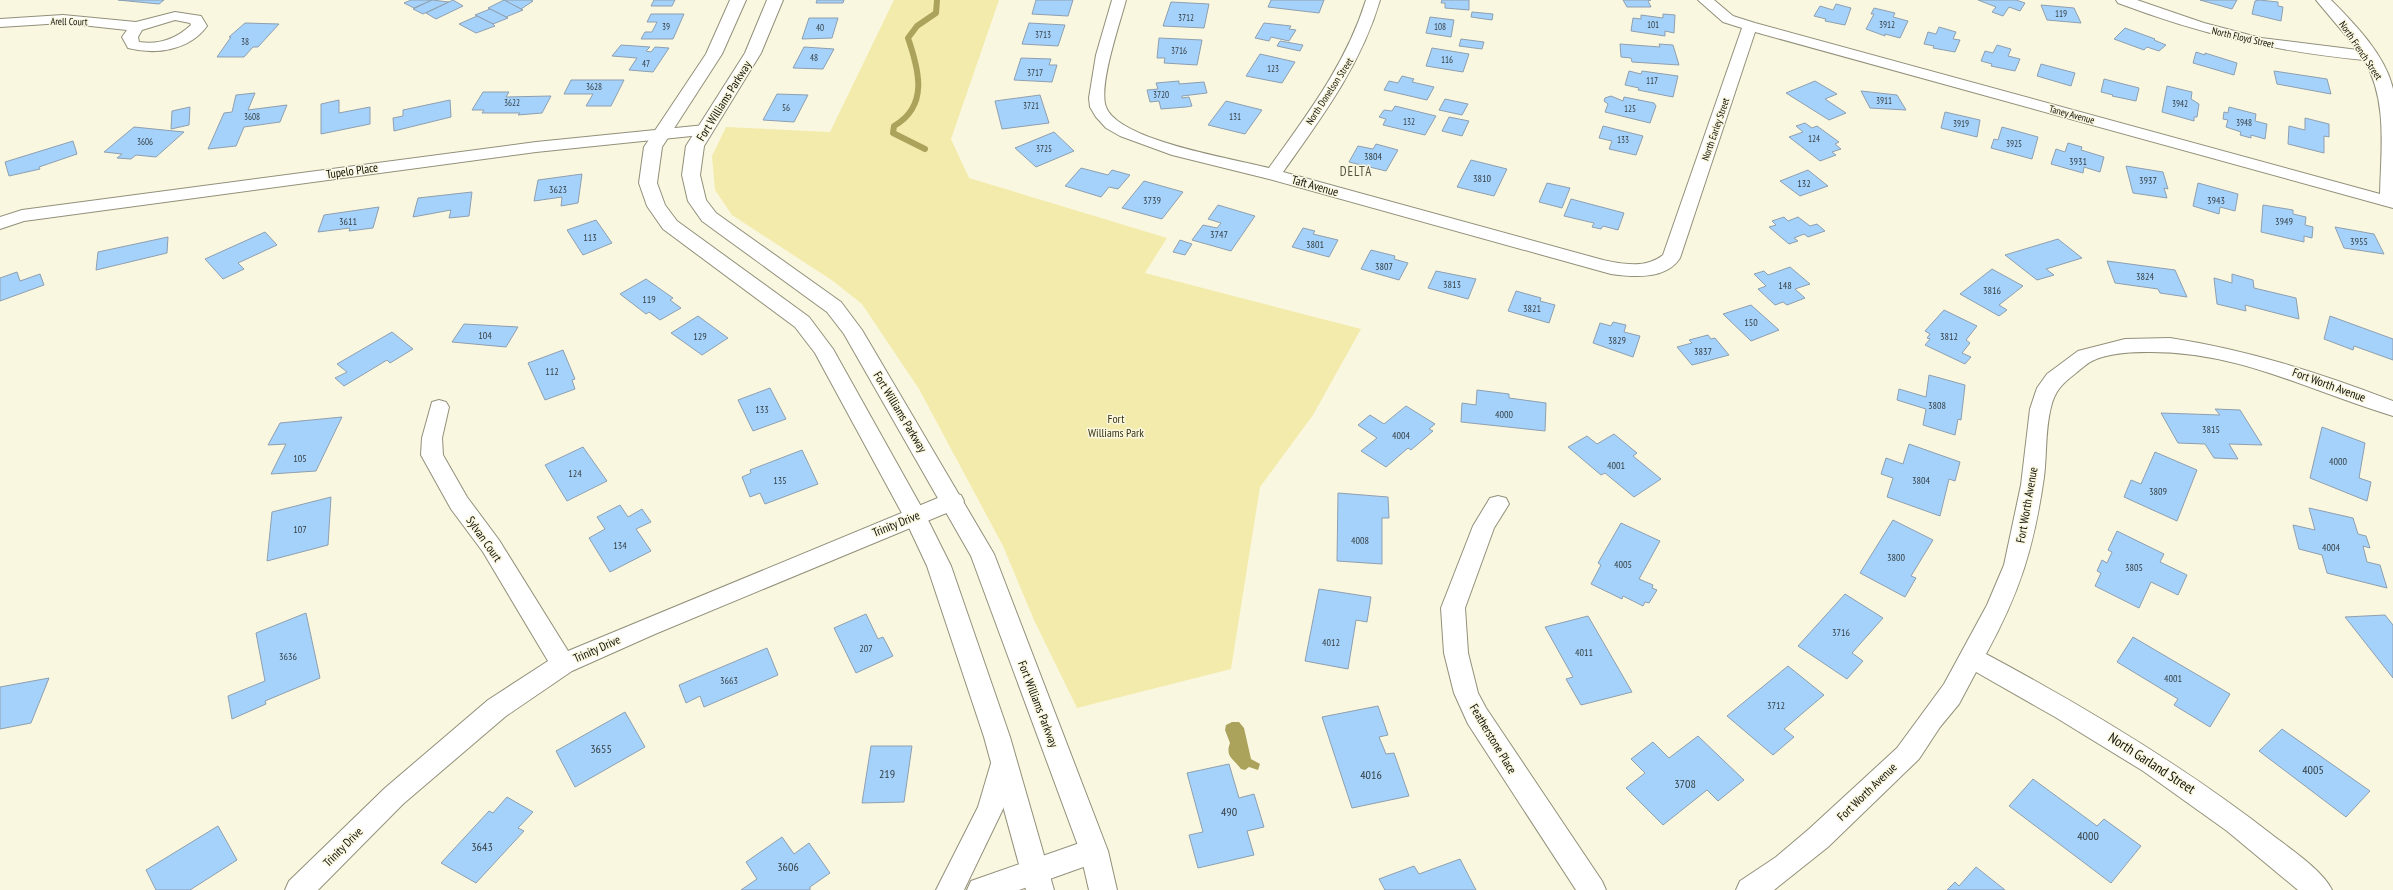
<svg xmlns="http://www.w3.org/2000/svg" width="2393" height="890" viewBox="0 0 2393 890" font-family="'PT Sans Narrow',sans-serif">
	<rect width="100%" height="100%" fill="#faf7e0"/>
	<path fill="#f3ebab" d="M894,0H999L951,139L969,178L1167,238L1145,273L1361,329L1313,415L1260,487L1231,669L1077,708L1034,620L1003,546L919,389L862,304L833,281L732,215L715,190L712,156L726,127L830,132Z"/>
	<path fill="#aba25c" d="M1232,722H1239L1244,728L1251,759L1260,764L1258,770L1249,767L1245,770L1241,769C1233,758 1225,757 1230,743L1225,730L1226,725Z"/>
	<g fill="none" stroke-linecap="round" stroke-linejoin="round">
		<path stroke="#aba25c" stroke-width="6" d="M925,149L893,133L894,126C929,106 919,70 908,38L917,26L936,13L937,0"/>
	</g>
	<g fill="#a5d2fb" stroke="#8e9faf">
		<path d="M118,0H164L159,4Z"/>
		<path d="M411,0H432L414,8L404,3Z"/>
		<path d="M432,0L449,2L423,14L413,9Z"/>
		<path d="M453,0L463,6L436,19L426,13Z"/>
		<path d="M503,0H531L533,1L521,9Z"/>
		<path d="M504,0L521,9L523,10L506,17L488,8Z"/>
		<path d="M654,0H675L672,6H651Z"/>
		<path d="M817,0H844L843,3H816Z"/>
		<path d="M1036,0H1073L1068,16L1032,14Z"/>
		<path d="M1271,0H1324L1319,13L1268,7Z"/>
		<path d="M1442,0H1469V10L1445,8V3H1441Z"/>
		<path d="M1623,0H1651L1648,1L1651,7H1627Z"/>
		<path d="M1978,0H2016L2025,3L2020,11L2009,7L2003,16L1992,12L1996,7Z"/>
		<path d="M2200,0H2237L2232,9Z"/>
		<path d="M2259,0L2278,2V6L2283,7L2281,21L2252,14L2255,1Z"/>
		<path d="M1171,2L1209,4L1204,28L1163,26Z"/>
		<path d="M1836,4L1851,8L1845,25L1825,21L1826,19L1814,16L1820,6L1833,10Z"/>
		<path d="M2041,5L2074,8L2081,23L2047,20Z"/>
		<path d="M1874,8L1895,13L1893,17L1908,21L1900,38L1885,34V36L1866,29L1874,14H1871Z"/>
		<path d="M490,9L508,18L493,24L475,15Z"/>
		<path d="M1472,12L1493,14L1492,20L1471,17Z"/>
		<path d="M651,14H684L673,39H641L645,32H652L657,22H647Z"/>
		<path d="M1663,14L1675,15L1674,33L1665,31V36L1631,31L1633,18L1641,19V15L1663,18Z"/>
		<path d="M477,16L493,24L495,26L476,33L459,24Z"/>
		<path d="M1430,17L1454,20L1451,37L1426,33Z"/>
		<path d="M809,18H838L832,38L802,39Z"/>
		<path d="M245,23L279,24L258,47H253L244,57H217L231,37H229Z"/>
		<path d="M1029,23L1065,25L1058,46L1022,44Z"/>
		<path d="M1264,23L1291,26L1289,29L1296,30L1289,41L1271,37L1269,41L1255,38Z"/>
		<path d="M1939,27L1956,32L1953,39L1960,40L1955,52L1933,48L1934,46L1924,44L1928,32L1936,34Z"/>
		<path d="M2125,28L2155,39L2154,40L2166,45L2159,51L2147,47L2144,50L2114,39Z"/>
		<path d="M1159,38L1202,40L1197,65L1164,63L1165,58H1157Z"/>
		<path d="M1461,39L1484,42L1482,49L1459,46Z"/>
		<path d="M1280,41L1303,45L1300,51L1277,46Z"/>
		<path d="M1620,44L1660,47L1659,44L1673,45L1679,65L1632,62L1631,58L1621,57Z"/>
		<path d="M621,45L650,47L646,51L651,52L655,47L669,48L653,72L629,70L637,58L612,56Z"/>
		<path d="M1997,45L2011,49L2008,56L2020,59L2015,71L1991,66L1992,64L1981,61L1985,51L1993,53Z"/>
		<path d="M804,47L834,49L823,69L793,68Z"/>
		<path d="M1432,48L1469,54L1463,72L1426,66Z"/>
		<path d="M2196,52L2205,55V53L2237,63L2234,75L2193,63Z"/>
		<path d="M1260,54L1295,62L1282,83L1246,76Z"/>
		<path d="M1021,58L1051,59L1049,65H1057L1052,82L1014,80Z"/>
		<path d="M2041,64L2075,73L2071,86L2037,76Z"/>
		<path d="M1629,71L1641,74L1642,71L1678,76L1673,97L1638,90L1639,88L1625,85Z"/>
		<path d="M2274,71L2327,79L2331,94L2277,84Z"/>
		<path d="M1402,76L1414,79L1412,82L1434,87L1427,100L1384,90L1389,81L1398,83Z"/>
		<path d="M2104,79L2139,88L2136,101L2112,96L2113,95L2101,92Z"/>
		<path d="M571,80H624L611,106H586L593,94H564Z"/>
		<path d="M1179,81V84L1204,82L1207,93L1182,96V98L1189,97L1192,106L1186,107L1161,109L1159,101L1150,102L1147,90L1158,89L1156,83Z"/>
		<path d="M1815,81L1837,94L1825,99L1846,113L1829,120L1786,93Z"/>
		<path d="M2167,86L2192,92L2191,99L2199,104L2197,117H2194V121L2162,112Z"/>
		<path d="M1861,91L1897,95L1906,110L1870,108Z"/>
		<path d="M483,92H509L506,97L551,96L542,113L518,115L520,113H482L484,110H472Z"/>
		<path d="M255,93L248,110L287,105L280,122L244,127L236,146L208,149L224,113L232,112L236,95Z"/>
		<path d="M777,94L808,95L794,122L763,120Z"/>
		<path d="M1040,95L1049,123L1002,129L995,101Z"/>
		<path d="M1611,96L1623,101L1624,97L1654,103L1656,106L1650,123L1605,112L1608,104L1604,101L1605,98Z"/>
		<path d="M1445,99L1468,104L1462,115L1439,110Z"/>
		<path d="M339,100V113L370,107V124L321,134V104Z"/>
		<path d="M450,100L451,117L394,131L393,118L403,116V110Z"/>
		<path d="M1226,101L1262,110L1245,134L1208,125Z"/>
		<path d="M1395,106L1436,116L1425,135L1383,125L1386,119L1379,117L1384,110L1392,111Z"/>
		<path d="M190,107L189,125L171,129L172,111Z"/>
		<path d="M2229,107L2256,114L2255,121L2267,124L2265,139L2251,135V138L2240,135L2241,132L2226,127L2228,120L2223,119L2224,112L2228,113Z"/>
		<path d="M1945,112L1980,120L1977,137L1941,128Z"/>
		<path d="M1449,117L1469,121L1462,136L1442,131Z"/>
		<path d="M2305,118L2329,124V137L2324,136V153L2288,144L2289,126L2305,130Z"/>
		<path d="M1805,123L1812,128L1817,126L1839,142L1835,144L1841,149L1832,152L1836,155L1820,161L1789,137L1803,132L1796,126Z"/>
		<path d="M1603,126L1643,136L1636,155L1609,149L1612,141L1599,138Z"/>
		<path d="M134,127L184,132L156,157L136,155L131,159L117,158L122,154L104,152Z"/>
		<path d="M2002,127L2038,137L2032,159L1991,148L1994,139L1998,140Z"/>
		<path d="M1054,132L1074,151L1036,167L1015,148Z"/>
		<path d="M73,141L77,154L39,167L40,169L9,176L5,162Z"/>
		<path d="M2068,143L2082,147L2081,150L2104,157L2100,172L2084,167L2083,173L2051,164L2056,149L2065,152Z"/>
		<path d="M1376,144L1398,150L1386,171L1349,162L1358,146L1373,149Z"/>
		<path d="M1471,160L1507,169L1494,196L1457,187Z"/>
		<path d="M2126,166L2163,172L2168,189L2164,188L2167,198L2133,193Z"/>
		<path d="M1081,168L1108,175L1112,170L1130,175L1118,189L1109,187L1101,197L1065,186Z"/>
		<path d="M1808,170L1828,186L1800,196L1780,181Z"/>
		<path d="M582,174L578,203L561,206L562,197L534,201L538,180Z"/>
		<path d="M1144,181L1183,192L1162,219L1122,208Z"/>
		<path d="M1547,183L1570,188L1562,208L1539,202Z"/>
		<path d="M2198,183L2238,194L2235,211L2220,207L2219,214L2193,206Z"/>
		<path d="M472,192L469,216L449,218L451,210L413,217L418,198Z"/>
		<path d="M1571,199L1624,213L1618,230L1603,226L1601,229L1592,227L1594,223L1564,216Z"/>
		<path d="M1218,205L1255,216L1231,251L1192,240L1203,225L1217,228L1221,223L1208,219Z"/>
		<path d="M2263,205L2293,210V214L2306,217L2305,225L2313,227L2312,238L2304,236V242L2261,232Z"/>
		<path d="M379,207L373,228L349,231L350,228L318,232L324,215Z"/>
		<path d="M1784,217L1788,221L1798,217L1810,226L1817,224L1825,231L1808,237L1804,234L1794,238L1798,241L1789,244L1769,227L1776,225L1772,221Z"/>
		<path d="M596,220L612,243L583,255L567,230Z"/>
		<path d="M2335,227L2374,234L2384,254L2344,248Z"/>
		<path d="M1303,228L1315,231L1313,234L1338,240L1329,257L1292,247Z"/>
		<path d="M265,232L277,245L238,263L244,269L223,279L205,259Z"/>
		<path d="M168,237L167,253L96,270L98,252Z"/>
		<path d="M2058,239L2082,258L2046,269L2054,275L2037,280L2005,255Z"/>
		<path d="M1180,240L1192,244L1185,255L1173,252Z"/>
		<path d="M1371,250L1395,256L1394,259L1408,263L1399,280L1361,269Z"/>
		<path d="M2107,261L2175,270L2187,297L2160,293L2158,289L2115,283Z"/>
		<path d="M1790,267L1810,284L1795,289L1805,298L1787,305L1783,302L1775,305L1758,289L1766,286L1754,274L1764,271L1768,275Z"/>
		<path d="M1992,269L2023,286L1999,305L2007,310L1999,316L1960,294Z"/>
		<path d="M1436,271L1476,279L1468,299L1428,288Z"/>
		<path d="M17,272L20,281L40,274L44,285L0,301V278Z"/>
		<path d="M2232,274L2253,280L2254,288L2296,298L2299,319L2245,305L2246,311L2217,304L2214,278L2232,283Z"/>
		<path d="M646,279L673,298L670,300L681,308L660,320L649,312L646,314L620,294Z"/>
		<path d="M1516,291L1541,298L1540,301L1555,305L1549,323L1508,311Z"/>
		<path d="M1751,305L1779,330L1751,341L1723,314Z"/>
		<path d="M1944,310L1977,326L1966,340L1970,343L1962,353L1971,357L1965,364L1925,345L1930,339L1927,338L1930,334L1925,331Z"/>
		<path d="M698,316L728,338L702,355L671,333Z"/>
		<path d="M2330,316L2393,339V360L2354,346L2353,350L2324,339Z"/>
		<path d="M1613,322L1626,325L1624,332L1640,336L1633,357L1593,343L1600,323L1611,326Z"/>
		<path d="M464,324L518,327L506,347L452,342Z"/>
		<path d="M392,332L413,349L390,363L387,360L344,386L335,378L347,372L337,364Z"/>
		<path d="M1708,335L1711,339L1715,338L1729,355L1692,365L1677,347L1692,343L1689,340Z"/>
		<path d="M563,350L575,379L572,380L575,389L545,400L528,363Z"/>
		<path d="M1929,375L1965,385L1961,420L1958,419L1955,435L1923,425L1926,409L1897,400L1899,389L1926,397Z"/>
		<path d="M770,388L786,419L753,431L738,400Z"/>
		<path d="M1477,390L1509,394V398L1546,403L1545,431L1461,422L1462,403L1476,405Z"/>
		<path d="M1406,406L1435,424L1429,429L1433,431L1411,450L1408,448L1386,467L1361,451L1377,438L1358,425L1370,415L1384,424Z"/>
		<path d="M2215,409L2240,410L2262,445L2229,444L2238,459L2214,458L2205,444L2178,443L2161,413L2220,415Z"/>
		<path d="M342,417L316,471L271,474L286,444L268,445L280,423Z"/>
		<path d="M2322,427L2365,443L2359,478L2371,482L2367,501L2310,478Z"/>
		<path d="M1614,434L1637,453L1633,456L1661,479L1634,497L1605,473L1601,475L1568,447L1587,436L1597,444Z"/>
		<path d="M1909,444L1960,462L1955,481L1949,479L1940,516L1887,497L1893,478L1881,474L1886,458L1903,464Z"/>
		<path d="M583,447L607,481L567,501L545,465Z"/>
		<path d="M802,450L818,484L765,504L760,493L750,497L742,477L751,473L750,470Z"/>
		<path d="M2155,452L2197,470L2177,521L2124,497L2131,480L2141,484Z"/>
		<path d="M1338,493L1388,497L1389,518H1382V564L1337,561Z"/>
		<path d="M331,497L328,545L267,561L272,512Z"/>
		<path d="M620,505L628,517L642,509L651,522L636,529L651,551L610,572L589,538L605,529L597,517Z"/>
		<path d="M2309,508L2353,518L2358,534L2366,536L2370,548L2363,546L2367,562L2380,565L2387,588L2327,573L2322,555L2299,549L2293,525L2315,530Z"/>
		<path d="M1893,520L1933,540L1911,576L1916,578L1905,597L1860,573Z"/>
		<path d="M1621,523L1660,541L1639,579L1653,585L1652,588L1657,590L1649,603L1645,602L1643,606L1623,596L1622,599L1591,584L1601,565L1598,563Z"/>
		<path d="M2117,531L2164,554L2160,562L2187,575L2178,595L2151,582L2139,608L2095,586L2101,573L2097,571L2102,560L2107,563L2112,552L2108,550Z"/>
		<path d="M1319,589L1371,597L1367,622L1356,620L1348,669L1305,661Z"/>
		<path d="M1845,594L1883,618L1852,653L1863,661L1847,679L1798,646Z"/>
		<path d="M306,613L320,678L265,701L266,704L232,719L228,696L265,681L256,633Z"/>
		<path d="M866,614L878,639L883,637L893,656L856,673L834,628Z"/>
		<path d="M2385,615L2393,625V678L2345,617Z"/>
		<path d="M1588,616L1632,692L1581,705L1566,679L1573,677L1545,627Z"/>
		<path d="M2133,637L2230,694L2210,727L2174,705L2178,699L2117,662Z"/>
		<path d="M767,648L778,675L704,707L700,696L686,703L679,685Z"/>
		<path d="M1788,666L1824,695L1784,729L1794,737L1773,755L1727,716Z"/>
		<path d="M49,678L31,723L0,729V687Z"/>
		<path d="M1378,706L1388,735L1379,737L1386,754L1394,753L1409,796L1352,808L1322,717Z"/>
		<path d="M625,712L645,747L575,787L556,751Z"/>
		<path d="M2282,729L2370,791L2346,817L2259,751Z"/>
		<path d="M1698,736L1744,780L1718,801L1707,790L1663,825L1626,788L1645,773L1631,759L1653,742L1669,758Z"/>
		<path d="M871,746H912L904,802L862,803Z"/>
		<path d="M1229,764L1239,798L1254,794L1264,827L1247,831L1254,855L1198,868L1189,835L1203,832L1187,773Z"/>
		<path d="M2033,779L2097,826L2104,819L2141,846L2111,883L2009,806Z"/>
		<path d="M507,797L533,812L518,828L524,831L476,883L441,863L489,811L493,813Z"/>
		<path d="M218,826L237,860L190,890H156L146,870Z"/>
		<path d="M782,837L794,854L809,843L830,873L810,887V890H741L757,879L746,862Z"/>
		<path d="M1460,859L1476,890H1385L1379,879L1414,866L1419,874Z"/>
		<path d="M1976,867L2005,890H1947L1955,882L1959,886Z"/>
	</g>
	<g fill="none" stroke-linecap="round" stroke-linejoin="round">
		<g stroke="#92907a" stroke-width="2">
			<g id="minor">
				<path d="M1112,0H1126C1120,23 1098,86 1106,107C1119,141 1235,159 1269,168C1307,115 1346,64 1366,0H1380C1361,65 1322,117 1283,172L1603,260C1623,264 1645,269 1663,255L1742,28L1723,22L1698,0H1714L1733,16L1755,23L2380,194C2381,150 2388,100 2364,60C2273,51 2203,35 2118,3L2116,0H2137L2204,23L2261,38L2358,50L2316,0H2331C2355,24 2386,56 2393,89V208L1755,32L1680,258C1666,280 1633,277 1611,274L1269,179L1172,155L1120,136L1106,128L1096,117L1090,107L1089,98L1096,55Z"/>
				<path d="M175,12L201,16L207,26C189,51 155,55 128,48L122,37L127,30L63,23L0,27V19L63,15L136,22ZM175,20L190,23L191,25C176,39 159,45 139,42L138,37L142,30Z"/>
				<path d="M705,125L711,126L713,130L711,134L536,152L24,221L0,229V217L22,210L536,142Z"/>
				<path d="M2170,338C2248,350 2320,373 2393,401V416C2309,391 2239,351 2148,352C2130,352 2108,353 2092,361C2086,364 2081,369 2076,373C2063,383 2055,390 2051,407C2045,430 2047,454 2044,477C2034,547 2020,592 1986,654C2087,708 2184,766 2275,837C2292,850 2323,871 2332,890H2298L2227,831L2143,771L2055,717L1976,672L1959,704L1940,727L1919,759L1828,847L1774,890H1736L1740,881L1776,857L1809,829L1897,748L1944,684L1987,605L2004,565L2021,485L2030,409L2037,388L2047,374L2078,351L2125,339Z"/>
				<path d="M439,400L446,402L449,407L442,438L443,455L467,497L499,540L568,651L945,495L953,493L961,495L964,501L961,507L655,634L572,671L506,716L403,804L318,890H285L289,881L385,788L488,700L548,661L483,552L451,509L421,455L422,438L432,402Z"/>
				<path d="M1498,496L1506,498L1509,504L1494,528L1465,608L1468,653L1478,693L1486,708L1602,881L1606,890H1576L1468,724L1454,693L1444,653L1441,608L1473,526L1490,498Z"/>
				<path d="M1003,749L1012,753L1016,761L1003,809L964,890H936L978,807L994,753Z"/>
				<path d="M1094,838L1103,842L1107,851L1103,860L1019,890H967L971,881Z"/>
			</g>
		</g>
		<g stroke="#92907a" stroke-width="2">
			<g id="tertiary">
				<path d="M730,0H746L722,54L662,147L657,183L665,205L677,221L809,317L833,349L923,510L951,566L1010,737L1054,890H1026L984,737L927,566L904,517L815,353L795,327L663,229L647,206L639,183L644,147L706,54Z"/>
				<path d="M767,0H783L761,53L704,146L700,175L706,200L716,213L841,302L862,330L994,554L1108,851L1117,890H1089L1080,851L971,556L844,334L827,312L702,221L688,201L682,175L686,146L745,53Z"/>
			</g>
		</g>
		<use href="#minor" fill="#fff" fill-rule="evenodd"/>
		<use href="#tertiary" fill="#fff" fill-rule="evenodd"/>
	</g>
	<g text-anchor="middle" stroke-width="3" stroke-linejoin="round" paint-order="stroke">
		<g font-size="9" fill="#364045">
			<text x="2061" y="17">119</text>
			<text x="1186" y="21">3712</text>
			<text x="1653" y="28">101</text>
			<text x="1887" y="28">3912</text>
			<text x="666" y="30">39</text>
			<text x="1440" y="30">108</text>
			<text x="820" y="31">40</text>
			<text x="1043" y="38">3713</text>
			<text x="245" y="45">38</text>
			<text x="1179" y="54">3716</text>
			<text x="814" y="61">48</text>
			<text x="1447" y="63">116</text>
			<text x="646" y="67">47</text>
			<text x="1273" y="72">123</text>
			<text x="1035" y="76">3717</text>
			<text x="1652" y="84">117</text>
			<text x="594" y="90">3628</text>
			<text x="1161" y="98">3720</text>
			<text x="1884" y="104">3911</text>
			<text x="512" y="106">3622</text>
			<text x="2180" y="107">3942</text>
			<text x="1031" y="109">3721</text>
			<text x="786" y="111">56</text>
			<text x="1630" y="112">125</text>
			<text x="252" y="120">3608</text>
			<text x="1235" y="120">131</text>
			<text x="1409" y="125">132</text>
			<text x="2244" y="126">3948</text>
			<text x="1961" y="127">3919</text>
			<text x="1814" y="142">124</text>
			<text x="1623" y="143">133</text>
			<text x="145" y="145">3606</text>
			<text x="2014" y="147">3925</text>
			<text x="1044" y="152">3725</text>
		</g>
		<g font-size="10" fill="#111008" stroke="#faf7e0">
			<text transform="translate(69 21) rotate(1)" y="4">Arell Court</text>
			<text transform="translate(2243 37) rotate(13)" y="4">North Floyd Street</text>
			<text transform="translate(2361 50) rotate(56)" y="4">North French Street</text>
			<text transform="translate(1329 91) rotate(-57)" y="4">North Donelson Street</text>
			<text transform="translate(2072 114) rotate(15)" y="4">Taney Avenue</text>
			<text transform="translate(1715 129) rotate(-71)" y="4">North Earley Street</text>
		</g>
		<g font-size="10" fill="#364045">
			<text x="1373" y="160">3804</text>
			<text x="2078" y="165">3931</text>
			<text x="1482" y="182">3810</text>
			<text x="2148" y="184">3937</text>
			<text x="1804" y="187">132</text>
			<text x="558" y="193">3623</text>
			<text x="1152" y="204">3739</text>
			<text x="2216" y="204">3943</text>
			<text x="348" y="225">3611</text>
			<text x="2284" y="225">3949</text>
			<text x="1219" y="238">3747</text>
			<text x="590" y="241">113</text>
			<text x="2359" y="245">3955</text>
			<text x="1315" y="248">3801</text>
			<text x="1384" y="270">3807</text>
			<text x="2145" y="280">3824</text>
			<text x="1452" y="288">3813</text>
			<text x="1785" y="289">148</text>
			<text x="1992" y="294">3816</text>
			<text x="649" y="303">119</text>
			<text x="1532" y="312">3821</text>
			<text x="1751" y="326">150</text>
			<text x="485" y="339">104</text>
			<text x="700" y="340">129</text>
			<text x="1949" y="340">3812</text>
			<text x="1617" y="344">3829</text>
			<text x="1703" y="355">3837</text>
			<text x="552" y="375">112</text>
			<text x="1937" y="409">3808</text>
			<text x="762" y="413">133</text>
			<text x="1504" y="418">4000</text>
			<text x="2211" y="433">3815</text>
			<text x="1401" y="439">4004</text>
			<text x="300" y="462">105</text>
			<text x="2338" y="465">4000</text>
			<text x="1616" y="469">4001</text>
			<text x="575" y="477">124</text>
			<text x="780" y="484">135</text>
			<text x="1921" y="484">3804</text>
			<text x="2158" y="495">3809</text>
			<text x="300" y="533">107</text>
			<text x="1360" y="544">4008</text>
			<text x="620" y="549">134</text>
			<text x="2331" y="551">4004</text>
			<text x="1896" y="561">3800</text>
			<text x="1623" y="568">4005</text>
			<text x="2134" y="571">3805</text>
			<text x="1841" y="636">3716</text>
			<text x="1331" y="646">4012</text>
			<text x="866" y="652">207</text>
			<text x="1584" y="656">4011</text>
			<text x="288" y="660">3636</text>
			<text x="2173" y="682">4001</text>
			<text x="729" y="684">3663</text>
			<text x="1776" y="709">3712</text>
		</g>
		<g font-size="12" fill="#111008" stroke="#faf7e0">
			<text transform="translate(724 101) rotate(-58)" y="4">Fort Williams Parkway</text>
			<text transform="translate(352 171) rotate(-8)" y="4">Tupelo Place</text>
			<text transform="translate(1315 186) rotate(16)" y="4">Taft Avenue</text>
			<text transform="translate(2329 385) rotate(20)" y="4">Fort Worth Avenue</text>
			<text transform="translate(900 412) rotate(59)" y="4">Fort Williams Parkway</text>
			<text transform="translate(2027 505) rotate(-80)" y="4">Fort Worth Avenue</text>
			<text transform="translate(896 524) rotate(-22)" y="4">Trinity Drive</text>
			<text transform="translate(484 539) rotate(55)" y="4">Sylvan Court</text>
			<text transform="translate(597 649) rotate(-24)" y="4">Trinity Drive</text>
			<text transform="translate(1038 704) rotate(69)" y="4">Fort Williams Parkway</text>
			<text transform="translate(1493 739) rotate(59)" y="4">Featherstone Place</text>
			<text transform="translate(1867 792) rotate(-44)" y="4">Fort Worth Avenue</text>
			<text transform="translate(343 847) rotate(-45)" y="4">Trinity Drive</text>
		</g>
		<g font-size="12" fill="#383414" stroke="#faf7e0">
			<text x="1116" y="423">Fort<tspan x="1116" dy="14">Williams Park</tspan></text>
		</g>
		<g font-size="12" fill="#364045">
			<text x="601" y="753">3655</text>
			<text x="2313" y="774">4005</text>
			<text x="887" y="778">219</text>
			<text x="1371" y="779">4016</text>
			<text x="1685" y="788">3708</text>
			<text x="1229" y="816">490</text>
			<text x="2088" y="840">4000</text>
			<text x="482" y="851">3643</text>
			<text x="788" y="871">3606</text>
		</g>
		<g font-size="13" letter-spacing="1" fill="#55533f" stroke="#faf7e0">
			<text x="1356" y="176">DELTA</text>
		</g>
		<g font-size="14" fill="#111008" stroke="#faf7e0">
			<text transform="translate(2152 763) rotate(33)" y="5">North Garland Street</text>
		</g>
	</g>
</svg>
